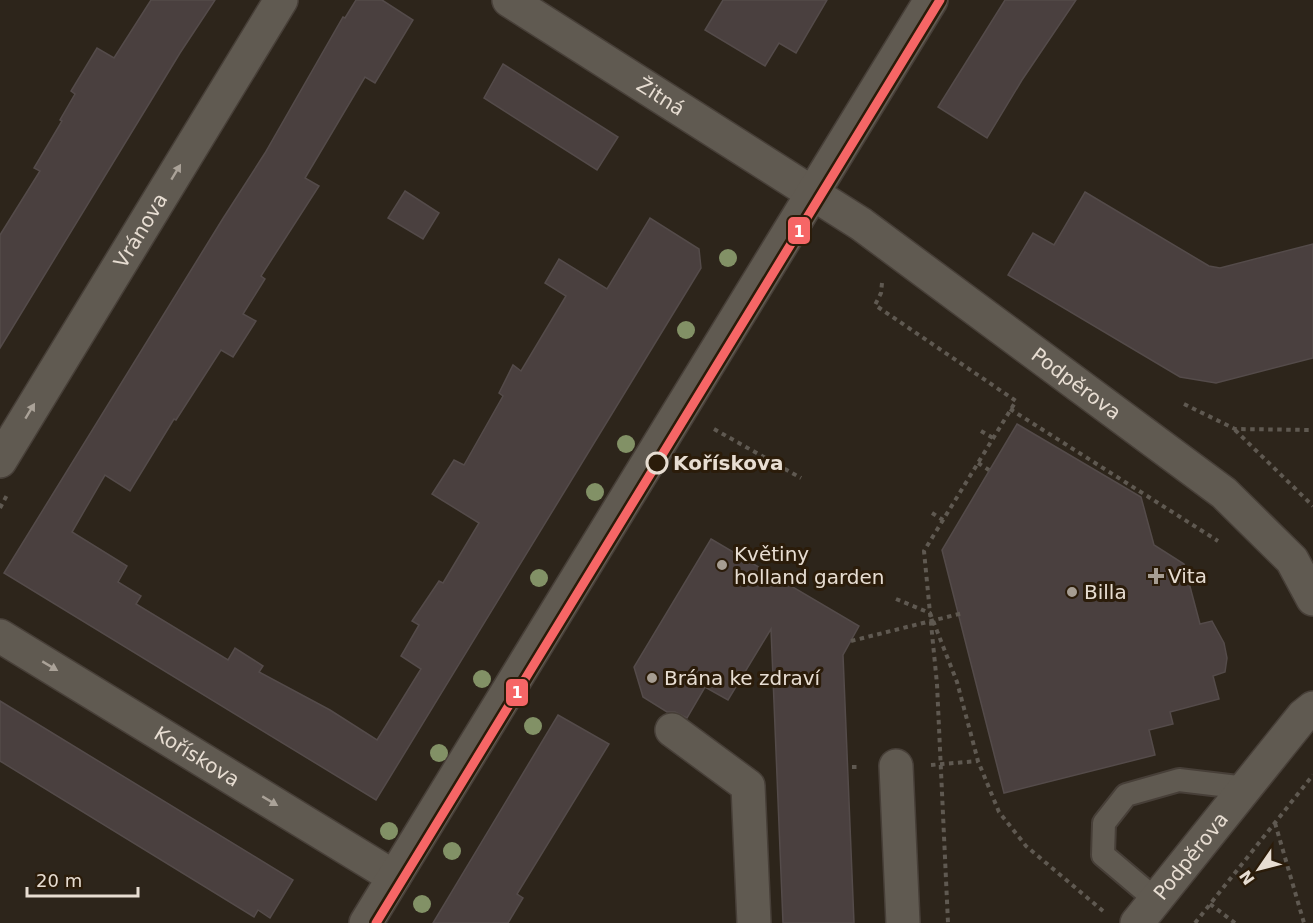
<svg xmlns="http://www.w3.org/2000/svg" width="1313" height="923" viewBox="0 0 1313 923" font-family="'DejaVu Sans',sans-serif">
	<rect width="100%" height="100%" fill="#2d251b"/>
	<g fill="#4a403f" stroke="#544b4a" stroke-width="1.5">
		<path d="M151,0H215L180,53L0,348V235L40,171L34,168L62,121L60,120L75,94L71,91L97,48L114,58Z"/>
		<path d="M356,0H382L413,20L375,83L365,77L305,178L319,186L261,276L265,279L243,314L256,321L233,357L221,350L176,420L174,419L130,491L105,475L72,532L127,566L118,582L141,596L136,604L228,660L235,648L263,666L259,672L330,710L377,740L421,669L401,656L419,625L412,621L439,581L443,583L479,523L432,494L454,460L464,465L503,396L499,393L513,365L521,371L566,296L545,283L559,259L607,289L650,218L699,249L701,268L376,800L4,573L222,220L265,153L343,17L345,18Z"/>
		<path d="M723,0H827L796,53L779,43L765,66L705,30Z"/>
		<path d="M1005,0H1076L1022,80L987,138L938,107Z"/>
		<path d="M503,64L618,137L597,170L484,98Z"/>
		<path d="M405,191L439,213L423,239L388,218Z"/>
		<path d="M1085,192L1209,266L1220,268L1313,244V358L1216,383L1180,377L1008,275L1033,233L1054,245Z"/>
		<path d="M1017,424L1141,497L1154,545L1184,564L1200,624L1212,621L1224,643L1227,658L1225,672L1213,676L1219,699L1170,712L1173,724L1149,730L1155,755L1004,793L942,550Z"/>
		<path d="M711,539L859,626L843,655L854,923H783L771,629L728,700L705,687L687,718L675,712H667L643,697L634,667Z"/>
		<path d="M0,701L293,880L270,918L258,910L254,917L0,761Z"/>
		<path d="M558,715L609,744L517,894L523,898L508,923H433Z"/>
	</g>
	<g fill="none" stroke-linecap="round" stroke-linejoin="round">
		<g stroke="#473f38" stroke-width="26">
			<path id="service" d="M1156,900L1103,855L1104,823L1126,795L1179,780L1246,788"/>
		</g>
		<g stroke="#473f38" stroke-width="36">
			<g id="minor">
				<path id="s1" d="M812,193L861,224L1224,493L1292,560L1313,599"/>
				<path id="s2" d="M0,461L281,0"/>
				<path id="s3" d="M0,636L394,877"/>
				<path d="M672,730L748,786L754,923"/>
				<path d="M896,766L903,923"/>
				<path id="s4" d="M1137,923L1303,716L1313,708"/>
			</g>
		</g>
		<g stroke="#473f38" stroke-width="36">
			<g id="tertiary">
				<path id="s5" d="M509,0L812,193"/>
				<path d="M366,923L931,0"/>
			</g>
		</g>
		<g stroke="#5f5951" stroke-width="4" stroke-dasharray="4.5 4.5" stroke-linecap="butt">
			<path d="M882,283L881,293L875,305L1016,401L924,551L930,613L957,682L978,761L999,812L1026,846L1103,911"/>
			<path d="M1184,404L1235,429L1313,430"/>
			<path d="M1010,409L1218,541"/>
			<path d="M714,429L801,478"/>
			<path d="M1235,430L1313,506"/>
			<path d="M981,431L993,438"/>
			<path d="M978,463L989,470"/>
			<path d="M0,508L7,495"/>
			<path d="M932,513L943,520"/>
			<path d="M896,599L930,613L937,684L948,923"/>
			<path d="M931,765L978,761"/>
			<path d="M852,767H861"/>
			<path d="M1275,823L1304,923"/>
			<path d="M1210,904L1235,923"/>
			<path d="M1195,923L1313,775"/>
		</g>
		<use href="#service" stroke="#605a51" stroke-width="22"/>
		<use href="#minor" stroke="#605a51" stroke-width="33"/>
		<use href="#tertiary" stroke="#605a51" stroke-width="33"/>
		<path stroke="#5f5951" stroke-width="4" stroke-dasharray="4.5 4.5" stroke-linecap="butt" d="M851,641L963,613"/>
		<g stroke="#2b1c0a" stroke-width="14">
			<path id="tram-1" d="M376,923L940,0"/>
		</g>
		<use href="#tram-1" stroke="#f66666" stroke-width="9"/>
	</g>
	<g fill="#829166">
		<circle cx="728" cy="258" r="9"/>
		<circle cx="686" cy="330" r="9"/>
		<circle cx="626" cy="444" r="9"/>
		<circle cx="595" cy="492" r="9"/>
		<circle cx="539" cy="578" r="9"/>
		<circle cx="482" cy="679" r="9"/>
		<circle cx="533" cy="726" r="9"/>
		<circle cx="439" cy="753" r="9"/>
		<circle cx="389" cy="831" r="9"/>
		<circle cx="452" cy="851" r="9"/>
		<circle cx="422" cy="904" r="9"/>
	</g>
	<defs><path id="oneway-solid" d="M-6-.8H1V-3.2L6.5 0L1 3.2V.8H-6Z" transform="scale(1.5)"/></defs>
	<g fill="#aaa298">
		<use href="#oneway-solid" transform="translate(176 172) rotate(-59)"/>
		<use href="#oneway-solid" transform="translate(30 411) rotate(-59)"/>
		<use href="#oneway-solid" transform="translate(50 666) rotate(31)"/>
		<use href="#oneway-solid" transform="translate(270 801) rotate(31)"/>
	</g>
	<circle fill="#2b1c0a" stroke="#e7ddd2" stroke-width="3" cx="657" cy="463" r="10"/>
	<g fill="#a69d92" stroke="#2b1c0a" stroke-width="2">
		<circle cx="722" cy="565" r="6"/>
		<path d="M1153 567h6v6h6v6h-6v6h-6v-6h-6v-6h6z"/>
		<circle cx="1072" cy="592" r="6"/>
		<circle cx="652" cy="678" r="6"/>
	</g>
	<g text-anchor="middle" stroke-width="6" stroke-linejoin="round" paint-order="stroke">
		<g font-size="20" fill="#e7ddd2" stroke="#2b1c0a">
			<text dy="7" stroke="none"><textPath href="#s5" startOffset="180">Žitná</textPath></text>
			<text dy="7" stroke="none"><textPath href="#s2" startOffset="270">Vránova</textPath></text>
			<text dy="7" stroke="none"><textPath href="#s1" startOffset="326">Podpěrova</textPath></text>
			<text dy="7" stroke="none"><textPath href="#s3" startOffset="231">Kořískova</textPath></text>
			<text dy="7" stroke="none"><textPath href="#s4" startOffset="86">Podpěrova</textPath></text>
		</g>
		<g font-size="20" font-weight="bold" fill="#e7ddd2" stroke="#2b1c0a" text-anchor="start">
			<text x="673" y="470">Kořískova</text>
		</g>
		<g font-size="20" fill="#e7ddd2" stroke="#2b1c0a" text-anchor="start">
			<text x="734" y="561">Květiny<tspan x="734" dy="23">holland garden</tspan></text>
			<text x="1168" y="583">Vita</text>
			<text x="1084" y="599">Billa</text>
			<text x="664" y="685">Brána ke zdraví</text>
		</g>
	</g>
	<g stroke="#2b1c0a" stroke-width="2">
		<rect x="787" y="216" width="24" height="29" rx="6" fill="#f66666"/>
		<rect x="505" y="678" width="24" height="29" rx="6" fill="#f66666"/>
	</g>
	<g font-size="16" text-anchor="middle" font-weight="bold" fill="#fff">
		<text x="799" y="237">1</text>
		<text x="517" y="698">1</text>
	</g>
	<g transform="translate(1259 869) rotate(235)" stroke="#2b1c0a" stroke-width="4.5" paint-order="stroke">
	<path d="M0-4.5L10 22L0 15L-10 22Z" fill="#e7ddd2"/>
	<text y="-9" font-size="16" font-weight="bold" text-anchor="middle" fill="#e7ddd2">N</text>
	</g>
	<path d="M27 887v9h111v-9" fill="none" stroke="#e7ddd2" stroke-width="3"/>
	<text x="36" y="887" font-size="18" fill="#e7ddd2" stroke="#2b1c0a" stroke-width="4.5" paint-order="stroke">20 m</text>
</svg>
